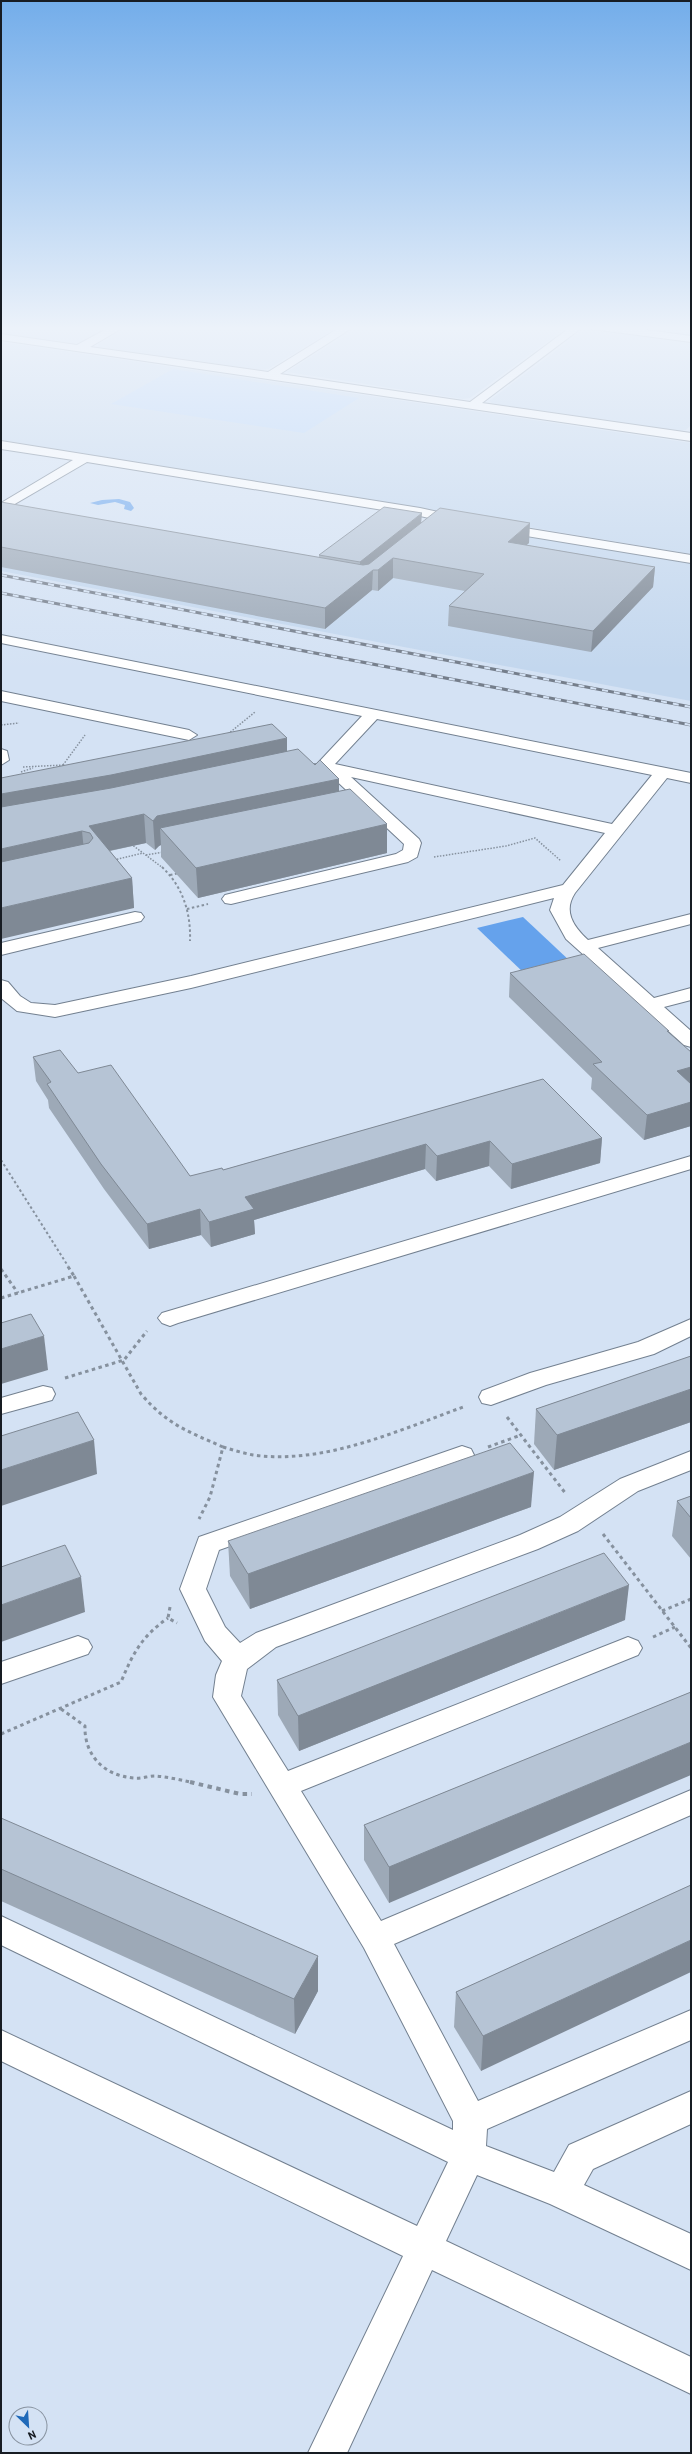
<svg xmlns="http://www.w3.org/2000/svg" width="692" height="2454" viewBox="0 0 692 2454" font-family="Barlow,sans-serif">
	<rect width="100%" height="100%" fill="#d4e2f4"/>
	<g fill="#c3d7ee">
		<path d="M1,326H111L80,342L73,343L1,333Z"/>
		<path d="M132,326H339L268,369L261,370L99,347L98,344Z"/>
		<path d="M361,326H564L566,328L470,398L463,399L287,372Z"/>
		<path d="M613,326H691V336Z"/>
		<path d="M591,329L691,342V425L686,430L680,431L493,404L489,401L584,330Z"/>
		<path d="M1,342L691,443V554L1,440Z"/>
		<path d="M1,516L366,583L428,518L691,563V701L1,571Z"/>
	</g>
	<path fill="#b4d3fa" d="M173,369L359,398L304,433L111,404Z"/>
	<g fill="#65a2ec">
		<path d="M119,499L130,502L134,508L131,511L124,509L125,505L115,502L98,505L90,503L102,500Z"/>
		<path d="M523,917L571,962L525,974L477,928Z"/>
	</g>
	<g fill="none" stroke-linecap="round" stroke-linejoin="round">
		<g stroke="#738090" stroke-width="2">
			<g id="minor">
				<path d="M112,326H126L90,347L268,372L342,326H355L280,374L470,402L572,326H584L482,403L691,433V441L1,340V334L77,345Z"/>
				<path d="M587,326H618L691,336V342L592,329Z"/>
				<path d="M1,441L420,508L466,518L467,521L461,525L420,516L87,462L1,512V503L73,460L1,449Z"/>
				<path d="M501,524L691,555V563L496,531L495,528L496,525Z"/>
				<path d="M1,635L691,773V783L667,778L575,893C563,911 573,926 588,940L691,914V924L598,948L654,998L691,988V1000L664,1007L691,1031V1047L684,1045L566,939L550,910L554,898L191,988L55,1017L17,1011L1,998V980L8,982L20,996L31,1003L55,1005L191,976L563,885L605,833L351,777L419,839L421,843L417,857L408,862L231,904L225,903L222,899L225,895L396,854L403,850L404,844L328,773L298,775L290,770L298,765L317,764L362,716L1,643ZM377,719L652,775L612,824L335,764Z"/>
				<path d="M1,691L189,730L197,735L189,740L1,701Z"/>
				<path d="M1,749L7,751L9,760L1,765Z"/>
				<path d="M135,912L141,913L144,917L141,921L1,955V943Z"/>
				<path d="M691,1156V1169L178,1323L170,1326L162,1323L158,1318L162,1313Z"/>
				<path d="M691,1319V1336L654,1354L546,1385L491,1405L482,1403L479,1397L482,1391L530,1373L638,1342Z"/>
				<path d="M43,1386L52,1388L55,1394L52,1400L1,1414V1398Z"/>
				<path d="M462,1446L471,1449L474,1455L471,1461L219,1550L206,1589L225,1627L240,1643L256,1633L520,1535L560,1517L620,1479L691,1451V1470L638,1491L578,1531L538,1549L276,1647L247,1669L241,1696L288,1771L618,1641L628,1637L638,1641L642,1648L638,1655L301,1791L381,1921L691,1790V1815L394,1944L478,2101L691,2010V2040L487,2129L486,2146L554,2172L569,2145L691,2091V2124L593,2169L584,2185L691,2234V2270L550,2204L477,2175L446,2241L691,2357V2394L432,2270L347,2453H308L403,2256L1,2061V2030L417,2226L448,2162L1,1945V1916L453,2130V2121L364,1948L213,1697L216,1675L222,1661L205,1641L180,1589L199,1537Z"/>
				<path d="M78,1636L88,1640L92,1647L88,1654L1,1684V1662Z"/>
			</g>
		</g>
		<g stroke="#86919e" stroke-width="1.5" stroke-dasharray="1.5 1.5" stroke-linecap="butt">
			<path d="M1,725L19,723"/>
			<path d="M228,734L255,712"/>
			<path d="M63,765L85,735"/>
			<path d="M23,767L64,765"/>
			<path d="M21,772L33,768"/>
			<path d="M131,844L163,868"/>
			<path d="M146,855L164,852"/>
			<path d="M434,857L506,846L535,838L561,861"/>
			<path d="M114,860L143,853"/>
		</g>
		<g stroke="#86919e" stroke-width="2" stroke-dasharray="2.5 2.5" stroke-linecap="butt">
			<path d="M162,867C183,887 191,913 190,941"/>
			<path d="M170,875L179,873"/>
			<path d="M187,909L208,904"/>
			<path d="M1,1160L68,1266"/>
		</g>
		<g stroke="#86919e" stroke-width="3" stroke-dasharray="3.5 3.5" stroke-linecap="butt">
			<path d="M1,1269L18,1293"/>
			<path d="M74,1276L141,1394C168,1425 187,1431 223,1447L210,1497L199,1519"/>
			<path d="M1,1298L74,1276L67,1265"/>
			<path d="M65,1378L124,1360L147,1331"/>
			<path d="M507,1417L566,1494"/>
			<path d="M223,1447C233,1450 243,1453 253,1455C325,1465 399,1430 466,1406"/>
			<path d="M488,1447L521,1435"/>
			<path d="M603,1534L691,1648"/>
			<path d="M170,1607L168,1618L177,1623"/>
			<path d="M662,1611L691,1599"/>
			<path d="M653,1637L675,1627"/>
			<path d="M61,1709L85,1726C84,1755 104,1776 134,1778C141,1779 148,1776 155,1776C168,1777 182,1780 194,1783"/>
			<path d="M1,1734L121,1682C133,1653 142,1636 168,1618"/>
		</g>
		<path stroke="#86919e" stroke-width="4" stroke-dasharray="4.5 4.5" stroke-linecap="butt" d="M190,1782L240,1794H252"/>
		<use href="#minor" fill="#fff" fill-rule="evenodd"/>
		<g stroke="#757e8b" stroke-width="3">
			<g id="rail">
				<path d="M1,575L691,707"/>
				<path d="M1,593L691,725"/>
			</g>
		</g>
		<use href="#rail" stroke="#d4e2f4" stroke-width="2" stroke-dasharray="6" stroke-linecap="butt"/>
	</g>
	<g fill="#9da9b7">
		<path d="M1,502L319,558V555L421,523L529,543L526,545L655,567L653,587L591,652L448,626L449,606L465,591L393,578L378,591L372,590L325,629L1,567Z"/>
		<path d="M287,751L315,765L339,779V791L387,824V853L198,898L161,857V845L159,846L155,850L146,843L110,851L132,878L134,908L1,778Z"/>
		<path d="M510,973L669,1031V1033L691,1052V1126L644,1140L591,1089L592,1078L509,997Z"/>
		<path d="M33,1057L78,1073L190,1176L223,1170L543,1079L602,1138L600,1163L511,1189L489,1166L436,1181L425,1169L254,1220L255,1234L211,1247L201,1235L149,1249L104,1189L49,1108L48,1100L36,1081Z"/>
		<path d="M691,1356V1422L554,1470L534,1444L536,1409Z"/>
		<path d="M691,1496V1559L672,1536L677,1501Z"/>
		<path d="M531,1507L250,1609L230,1576L228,1541Z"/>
		<path d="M625,1620L299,1751L278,1715L277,1680Z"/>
		<path d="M691,1692L389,1903L364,1860V1825Z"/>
		<path d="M1,1818L318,1991L295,2034L1,1901Z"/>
		<path d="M691,1885L481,2071L454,2027L456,1992Z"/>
	</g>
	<g fill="#7f8995">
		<path d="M422,513L421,525L360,573V562Z"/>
		<path d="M530,523L529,543L507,562L508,542Z"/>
		<path d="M393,558V578L378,591V570Z"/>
		<path d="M655,567L653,587L591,652L593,631Z"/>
		<path d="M373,570L372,590L325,629V608Z"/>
		<path d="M287,738V766L1,823V794Z"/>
		<path d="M339,779V807L160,828L161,845L159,846L155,850L153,821L157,816Z"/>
		<path d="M144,814L146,843L94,854L93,838L89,826Z"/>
		<path d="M387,824V853L198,898L196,868Z"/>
		<path d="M82,831L85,861L1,879V849Z"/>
		<path d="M132,878L134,908L1,939V908Z"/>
		<path d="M691,1067V1091L677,1071Z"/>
		<path d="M691,1102V1126L644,1140L647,1115Z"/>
		<path d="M602,1138L600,1163L511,1189L512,1164Z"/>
		<path d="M490,1141L489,1166L436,1181L437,1156Z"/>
		<path d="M426,1144L425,1169L254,1220L255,1234L211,1247L209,1222L245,1197Z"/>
		<path d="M200,1209L201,1235L149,1249L147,1224Z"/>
		<path d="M44,1336L48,1370L1,1384V1349Z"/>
		<path d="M691,1389V1422L554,1470L557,1435Z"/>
		<path d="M94,1440L97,1474L1,1506V1470Z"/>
		<path d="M534,1472L531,1507L250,1609L248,1574Z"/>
		<path d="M81,1577L85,1612L1,1642V1605Z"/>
		<path d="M629,1585L625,1620L299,1751L298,1716Z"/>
		<path d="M691,1742V1775L389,1903V1867Z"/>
		<path d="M691,1940V1972L481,2071L483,2036Z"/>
		<path d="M318,1956V1991L295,2034L294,1999Z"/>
	</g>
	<g fill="#b6c4d5" stroke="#7f8995">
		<path d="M1,502L363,565L369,564L440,508L530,523L508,542L655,567L593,631L449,606L484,574L393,558L378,570H373L325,608L1,547Z"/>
		<path d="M384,507L422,513L360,562L319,555Z"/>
		<path d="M272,724L287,738L111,775L1,794V778Z"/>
		<path d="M298,749L315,765L320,760L339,779L157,816L153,821L144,814L89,826L132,878L1,908V862L89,843L93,838L90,833L82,831L1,849V807L111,788Z"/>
		<path d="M350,789L387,824L196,868L160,828Z"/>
		<path d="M584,954L669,1031H667L691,1052V1067L677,1071L691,1084V1102L647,1115L593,1064L602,1062L510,973Z"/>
		<path d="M60,1050L78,1073L111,1065L190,1176L222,1168L223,1170L543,1079L602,1138L512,1164L490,1141L437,1156L426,1144L245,1197L254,1209L209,1222L200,1209L147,1224L101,1164L47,1084L51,1082L33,1057Z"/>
		<path d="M31,1314L44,1336L1,1349V1323Z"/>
		<path d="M691,1356V1389L557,1435L536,1409Z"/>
		<path d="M78,1412L94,1440L1,1470V1436Z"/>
		<path d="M510,1443L534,1472L248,1574L228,1541Z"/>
		<path d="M691,1496V1518L677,1501Z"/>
		<path d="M65,1545L81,1577L1,1605V1567Z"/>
		<path d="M604,1553L629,1585L298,1716L277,1680Z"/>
		<path d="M691,1692V1742L389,1867L364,1825Z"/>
		<path d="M1,1818L318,1956L294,1999L1,1869Z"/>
		<path d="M691,1885V1940L483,2036L456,1992Z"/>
	</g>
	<linearGradient id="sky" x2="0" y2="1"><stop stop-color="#73adea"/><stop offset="0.49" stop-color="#ecf2fa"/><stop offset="1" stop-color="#ecf2fa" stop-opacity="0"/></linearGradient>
	<rect width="692" height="670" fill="url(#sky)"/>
	<rect width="692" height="2454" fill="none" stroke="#171c23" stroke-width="4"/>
	<g transform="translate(28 2426) rotate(155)"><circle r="19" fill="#d4e2f4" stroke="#8893a0"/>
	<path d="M0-3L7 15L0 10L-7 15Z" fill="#1f69b9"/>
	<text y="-6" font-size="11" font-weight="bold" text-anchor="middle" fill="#171c23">N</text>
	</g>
</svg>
